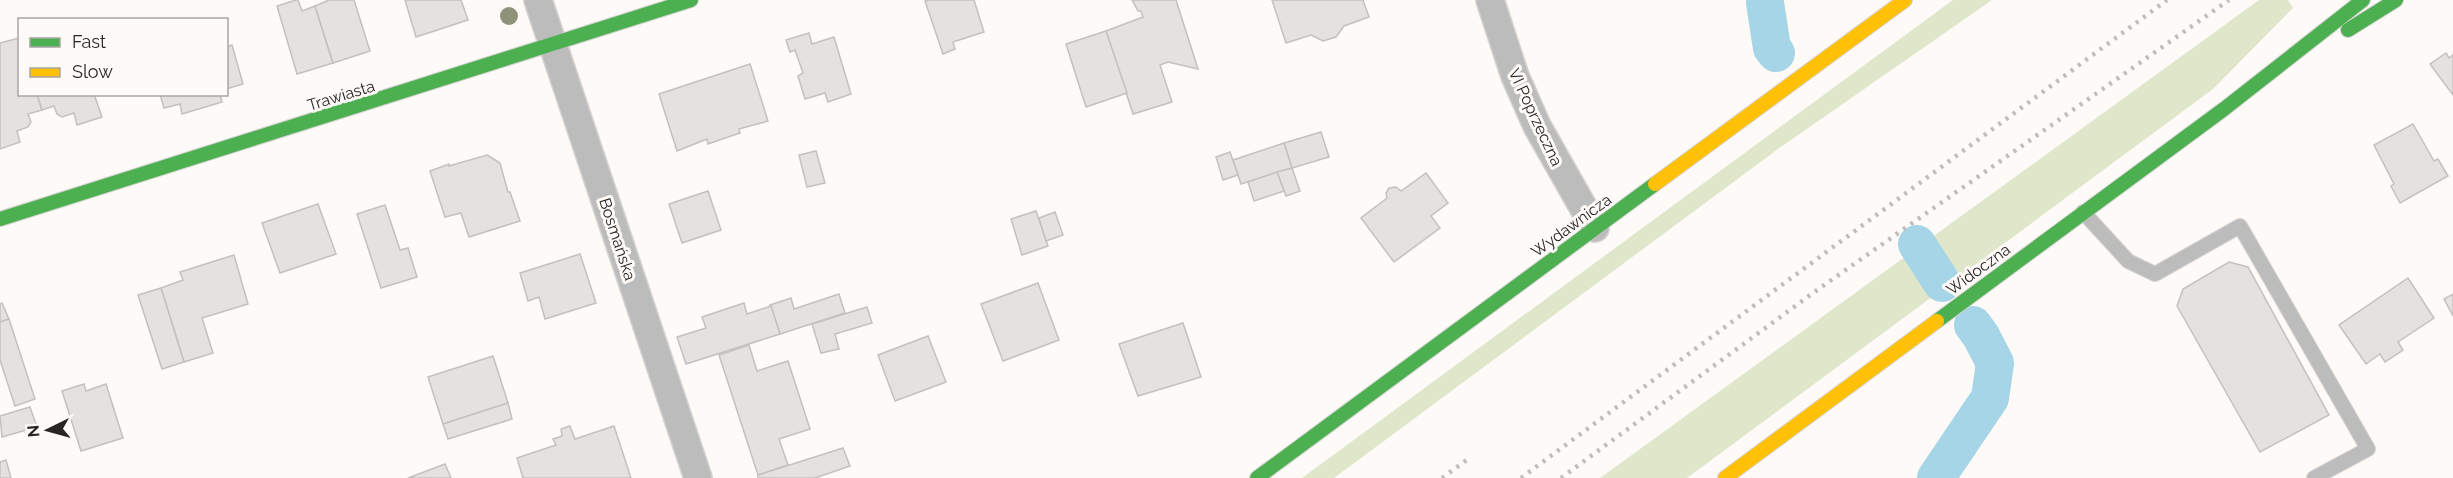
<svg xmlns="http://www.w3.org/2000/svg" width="2453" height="478" viewBox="0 0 2453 478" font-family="Raleway,sans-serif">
	<rect width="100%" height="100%" fill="#fdfaf8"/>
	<g fill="#dfe6c9">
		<path d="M1953,0H1992L1778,149L1334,478H1302Z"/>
		<path d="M2259,0H2288L2293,8L2213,89L1687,478H1600Z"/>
	</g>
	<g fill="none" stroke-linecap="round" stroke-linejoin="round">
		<g stroke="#a5d5e6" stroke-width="38">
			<path d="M1765,3L1772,48L1776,53"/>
			<path d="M1917,244L1942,283"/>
			<path d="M1936,478L1990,398L1995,363L1981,336L1973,325"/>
		</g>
	</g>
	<g fill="#e4e2e1" stroke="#c3c1bf" stroke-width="1.5">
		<path d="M296,0H298L302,11L315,6L333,63L297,74L277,6Z"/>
		<path d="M329,0H354L370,51L333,63L315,6Z"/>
		<path d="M405,0H461L468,20L416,37Z"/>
		<path d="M929,0H974L984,32L953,42L955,49L943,54L925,1Z"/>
		<path d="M1132,0H1176L1198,69L1168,62L1160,65L1172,102L1133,114L1106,31L1143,17L1141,11H1138Z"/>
		<path d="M1272,0H1363L1369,17L1344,26L1336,37L1323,41L1311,35L1286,43Z"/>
		<path d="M1106,31L1127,93L1086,107L1066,44Z"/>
		<path d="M809,33L812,44L834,37L851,94L828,102L825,93L805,99L798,76L803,73L795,50L790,52L786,40Z"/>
		<path d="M19,38L20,94H37L42,110L28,114L31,122L28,127L17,131L20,142L0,149V43Z"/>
		<path d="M232,45L243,84L226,89V47Z"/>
		<path d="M2446,53L2449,58L2453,55V95L2430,64Z"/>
		<path d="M750,64L768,121L739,129L740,133L708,144L707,139L677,151L659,94Z"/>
		<path d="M37,94H94L102,117L77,125L74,113L62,117L57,114L54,106L42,110Z"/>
		<path d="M160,94H220L222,102L182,114L180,104L164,108Z"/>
		<path d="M2413,124L2434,161L2438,159L2448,176L2400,203L2391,186L2394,184L2374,145Z"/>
		<path d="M1321,132L1329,157L1292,168L1284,143Z"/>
		<path d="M1284,143L1292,168L1241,184L1233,160Z"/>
		<path d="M816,151L825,183L807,187L799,155Z"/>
		<path d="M1230,152L1238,175L1223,180L1216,157Z"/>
		<path d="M487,155L500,163L508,192H510L520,221L469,237L461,213L445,217L430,171L449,164V166Z"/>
		<path d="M1292,168L1300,191L1286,196L1277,172Z"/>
		<path d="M1277,172L1284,191L1254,201L1248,182Z"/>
		<path d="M1426,173L1448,203L1431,216L1440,228L1394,262L1361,218L1387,198L1386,193L1389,188L1396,187L1401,191Z"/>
		<path d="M708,191L721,230L682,243L669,204Z"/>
		<path d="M318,204L336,254L280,273L262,223Z"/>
		<path d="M385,205L400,250L408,248L417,277L381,288L357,214Z"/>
		<path d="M1036,211L1048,246L1022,255L1011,219Z"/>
		<path d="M1055,212L1063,235L1046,241L1039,218Z"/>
		<path d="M580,254L596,303L545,319L539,297L528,301L520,273Z"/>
		<path d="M234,255L248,304L202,318L213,353L184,362L161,288L183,280L180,272Z"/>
		<path d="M2229,262L2248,267L2329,415L2260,452L2177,306L2183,289Z"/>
		<path d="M2408,278L2434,318L2398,342L2403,350L2385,362L2380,354L2366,364L2339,325Z"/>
		<path d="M1038,283L1059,340L1003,361L981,304Z"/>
		<path d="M161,288L184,362L162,369L138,295Z"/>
		<path d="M839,294L845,313L780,334L770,305L791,298L794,309Z"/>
		<path d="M2453,294V316L2444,299Z"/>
		<path d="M2,303L9,319L0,322V304Z"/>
		<path d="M744,303L747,314L771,306L780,334L686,364L677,337L706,328L702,317Z"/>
		<path d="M867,307L872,323L835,334L839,349L821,353L812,324Z"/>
		<path d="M9,319L35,399L15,406L0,360V322Z"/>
		<path d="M1183,323L1201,377L1138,396L1119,344Z"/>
		<path d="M928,336L946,382L895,401L878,355Z"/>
		<path d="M749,345L757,371L788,361L810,429L779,439L788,465L758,475L719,355Z"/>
		<path d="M493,356L508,403L443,424L428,377Z"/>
		<path d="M84,384L86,391L106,384L123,438L81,451L62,391Z"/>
		<path d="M508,403L512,419L448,439L443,424Z"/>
		<path d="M30,407L37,427L2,437L0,416Z"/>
		<path d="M570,426L575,439L614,426L631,478H523L517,458L556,445L553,439L562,436L561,429Z"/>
		<path d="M843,448L850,466L815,478H758V475Z"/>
		<path d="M6,460L11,478H0V462Z"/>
		<path d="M445,464L451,478H408Z"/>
	</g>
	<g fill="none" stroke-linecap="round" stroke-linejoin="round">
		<g stroke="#d6d4d3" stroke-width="16">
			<path id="lane" d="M2083,212L2128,261L2155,274L2240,226L2368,449L2314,478"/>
		</g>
		<g stroke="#d6d4d3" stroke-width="30">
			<g id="street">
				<path d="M538,0L698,478"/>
				<path d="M1490,0L1515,76L1537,126L1595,228"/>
			</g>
		</g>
		<g stroke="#d6d4d3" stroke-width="16">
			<g id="fast">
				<path d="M2348,30L2396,0"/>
				<path d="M0,219L691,0"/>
				<path d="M1937,321L2224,109L2363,0"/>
				<path d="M1257,478L1655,184"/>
			</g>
		</g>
		<g stroke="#d6d4d3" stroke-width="16">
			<g id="slow">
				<path d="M1655,184L1905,0"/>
				<path d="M1725,478L1937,321"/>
			</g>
		</g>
		<use href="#lane" stroke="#bcbcbc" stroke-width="14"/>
		<use href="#street" stroke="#bcbcbc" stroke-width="27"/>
		<use href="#fast" stroke="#4caf50" stroke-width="14"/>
		<use href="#slow" stroke="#ffc107" stroke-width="14"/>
		<g stroke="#c0bebd" stroke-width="4.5" stroke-dasharray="3 6" stroke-linecap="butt">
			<path d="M1442,478L1468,459"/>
			<path d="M1521,478L2167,0"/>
			<path d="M1561,478L1813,293L2229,0"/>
		</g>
	</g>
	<circle fill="#8d9278" cx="509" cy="16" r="9"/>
	<g text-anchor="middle" stroke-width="6" stroke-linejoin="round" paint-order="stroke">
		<g font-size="16" fill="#272625" stroke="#fefaf7">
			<text transform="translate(341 95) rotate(-17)" y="6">Trawiasta</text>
			<text transform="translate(1536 117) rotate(65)" y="6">VI Poprzeczna</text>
			<text transform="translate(1571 225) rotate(-36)" y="6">Wydawnicza</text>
			<text transform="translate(618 239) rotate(72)" y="6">Bosmańska</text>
			<text transform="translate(1978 269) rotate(-36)" y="6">Widoczna</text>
		</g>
	</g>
	<rect x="18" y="18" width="210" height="78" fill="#fefaf7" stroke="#a8a5a3" stroke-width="1.5"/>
	<rect x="30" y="38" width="30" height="9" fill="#4caf50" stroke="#a8a5a3" stroke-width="1.5"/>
	<text x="72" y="48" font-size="18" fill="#272625">Fast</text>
	<rect x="30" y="68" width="30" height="9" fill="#ffc107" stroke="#a8a5a3" stroke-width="1.5"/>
	<text x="72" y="78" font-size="18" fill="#272625">Slow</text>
	<g transform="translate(48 430) rotate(265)" stroke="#fefaf7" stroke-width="4.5" paint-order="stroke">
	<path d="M0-4.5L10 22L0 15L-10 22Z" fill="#272625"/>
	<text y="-9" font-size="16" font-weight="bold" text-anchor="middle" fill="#272625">N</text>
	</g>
</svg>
